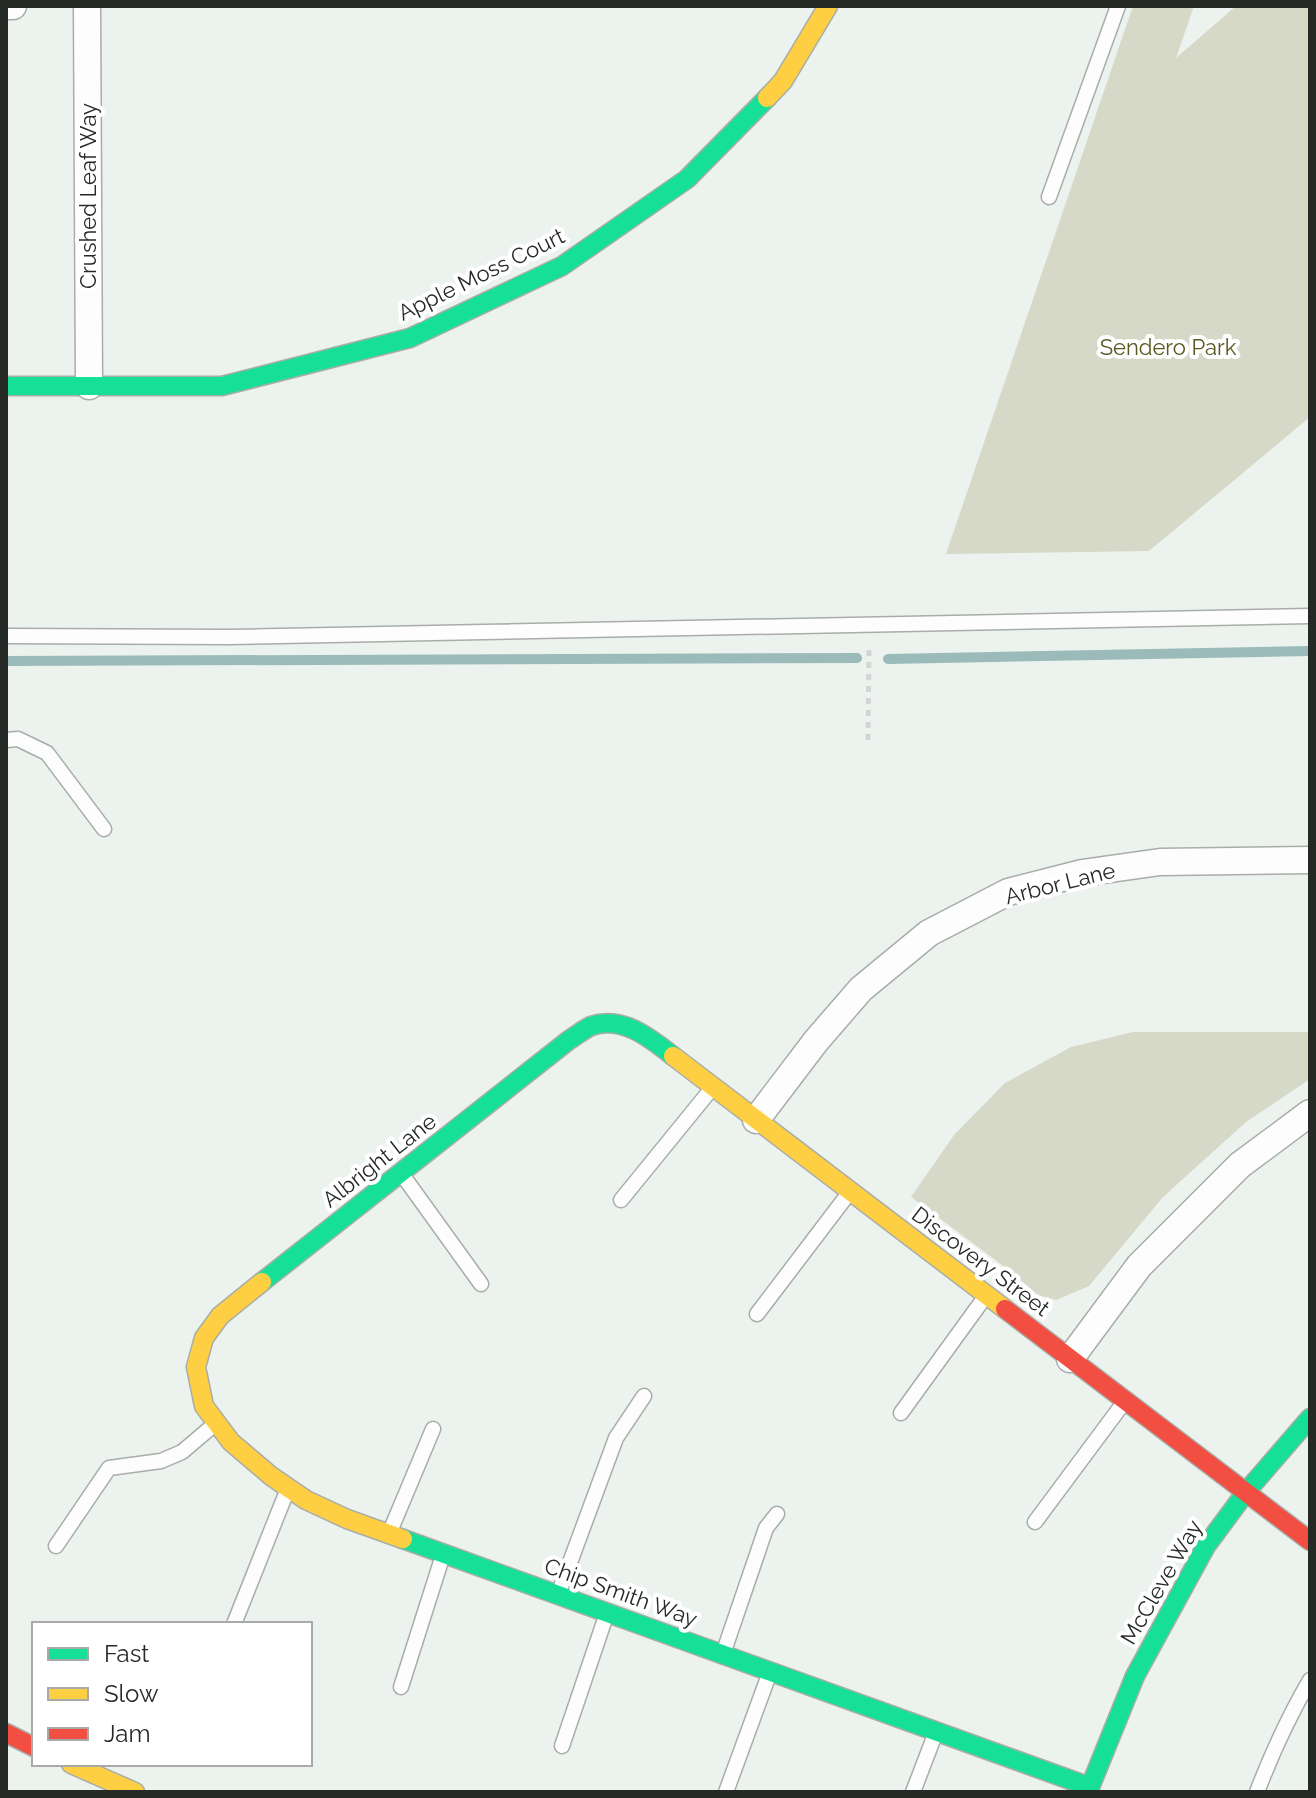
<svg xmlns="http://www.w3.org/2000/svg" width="1316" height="1798" viewBox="0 0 1316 1798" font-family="Raleway,sans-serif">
	<rect width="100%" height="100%" fill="#ecf2ed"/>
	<g fill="#d6d9c7">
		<path d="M1133,6H1194L1176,58L1236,6H1310V417L1149,551L946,554Z"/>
		<path d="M1133,1032H1310V1079L1246,1122L1163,1197L1089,1286L1056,1300L1038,1295L1014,1274L911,1197L954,1135L1005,1083L1071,1047Z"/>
	</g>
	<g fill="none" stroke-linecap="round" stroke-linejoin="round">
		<g stroke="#9abbb9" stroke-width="10">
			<path d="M888,659L1310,651"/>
			<path d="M6,661L857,658"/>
		</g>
		<g stroke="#a8ada9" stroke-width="17">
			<g id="lane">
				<path d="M1049,197L1118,6"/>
				<path d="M6,636L230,637L1310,616"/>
				<path d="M6,740L18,739L47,753L104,829"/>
				<path d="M401,1173L481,1284"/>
				<path d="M621,1200L713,1087"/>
				<path d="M757,1314L849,1193"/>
				<path d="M901,1413L985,1297"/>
				<path d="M1035,1522L1125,1401"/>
				<path d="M389,1534L433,1429"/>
				<path d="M56,1546L109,1468L161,1461L182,1452L215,1424"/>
				<path d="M558,1595L616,1438L644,1396"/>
				<path d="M234,1624L287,1491"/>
				<path d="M723,1654L766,1528L777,1514"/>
				<path d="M401,1687L443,1555"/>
				<path d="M562,1746L607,1613"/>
				<path d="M726,1792L770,1672"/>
				<path d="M913,1792L936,1732"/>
				<path d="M1257,1792C1272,1753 1289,1716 1310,1680"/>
			</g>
		</g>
		<g stroke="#a8ada9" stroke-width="29">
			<g id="street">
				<path d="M6,6H13"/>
				<path d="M87,6L89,386"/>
				<path d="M756,1120L816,1041L861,989L929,933L1008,892L1082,873L1160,862L1310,860"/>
				<path d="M1070,1359L1139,1266L1240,1165L1310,1113"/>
			</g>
		</g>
		<g stroke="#a8ada9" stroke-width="21">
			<g id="fast">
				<path d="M6,386H222L410,338L562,266L687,179L767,98"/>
				<path d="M262,1282L569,1040C576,1036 584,1029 591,1026C622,1015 650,1038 673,1056"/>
				<path d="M403,1539L1090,1787"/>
				<path d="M1088,1792L1135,1676L1206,1546L1246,1492L1310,1418"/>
			</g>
		</g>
		<g stroke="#a8ada9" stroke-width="21">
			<g id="slow">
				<path d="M767,98L783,81L828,6"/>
				<path d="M673,1056L1005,1309"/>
				<path d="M262,1282L220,1316L204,1338L196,1367L204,1406L231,1442L271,1476L306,1500L347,1519L403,1539"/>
				<path d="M71,1764L135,1792"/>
			</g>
		</g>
		<g stroke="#a8ada9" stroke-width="21">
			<g id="jam">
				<path d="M1005,1309L1310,1541"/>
				<path d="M6,1733L34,1747"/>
			</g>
		</g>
		<path stroke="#d3d5d4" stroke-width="5" stroke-dasharray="6 6" stroke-linecap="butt" d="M868,740L869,645"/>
		<use href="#lane" stroke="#fcfdfc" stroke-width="14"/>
		<use href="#street" stroke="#fcfdfc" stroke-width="26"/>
		<use href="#fast" stroke="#16e098" stroke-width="18"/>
		<use href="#slow" stroke="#ffcf43" stroke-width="18"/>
		<use href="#jam" stroke="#f24e42" stroke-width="18"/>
	</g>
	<g text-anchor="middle" stroke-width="8" stroke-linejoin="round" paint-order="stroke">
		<g font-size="22" fill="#262a27" stroke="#fff">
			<text transform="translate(88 196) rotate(-90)" y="8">Crushed Leaf Way</text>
			<text transform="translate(481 274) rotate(-26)" y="8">Apple Moss Court</text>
			<text transform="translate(1060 883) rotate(-14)" y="8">Arbor Lane</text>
			<text transform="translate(379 1160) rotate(-38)" y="8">Albright Lane</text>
			<text transform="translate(981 1261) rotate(37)" y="8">Discovery Street</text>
			<text transform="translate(1161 1582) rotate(-60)" y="8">McCleve Way</text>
			<text transform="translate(621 1592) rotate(20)" y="8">Chip Smith Way</text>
		</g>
		<g font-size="22" fill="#585921" stroke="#fff">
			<text x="1168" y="355">Sendero Park</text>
		</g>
	</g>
	<rect width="1316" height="1798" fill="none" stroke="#262a27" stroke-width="16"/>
	<rect x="32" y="1622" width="280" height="144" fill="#ffffff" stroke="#a8aaa9" stroke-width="2"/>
	<rect x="48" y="1648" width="40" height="12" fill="#16e098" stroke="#a8aaa9" stroke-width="2"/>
	<text x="104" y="1662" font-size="24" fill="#262a27">Fast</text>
	<rect x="48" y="1688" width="40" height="12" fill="#ffcf43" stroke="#a8aaa9" stroke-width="2"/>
	<text x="104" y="1702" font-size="24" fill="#262a27">Slow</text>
	<rect x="48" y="1728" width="40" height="12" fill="#f24e42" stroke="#a8aaa9" stroke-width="2"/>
	<text x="104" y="1742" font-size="24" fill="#262a27">Jam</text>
</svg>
